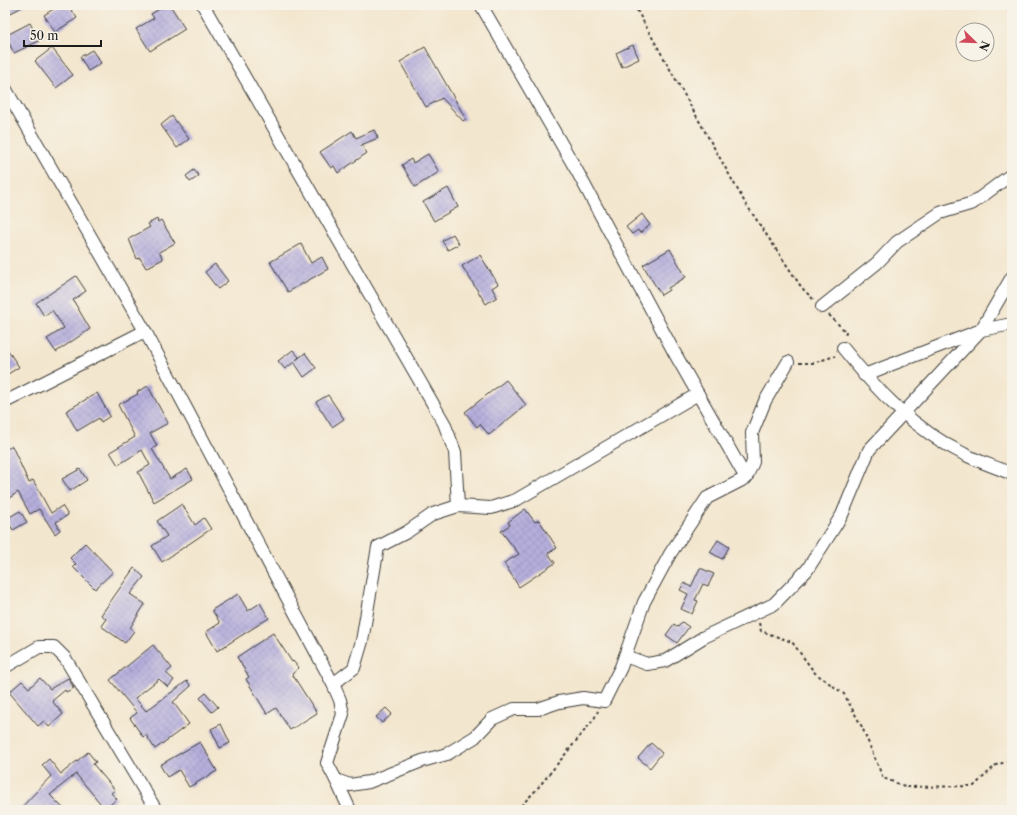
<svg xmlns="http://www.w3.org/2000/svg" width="1017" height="815" viewBox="0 0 1017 815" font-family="'Libre Caslon Text',serif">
	<defs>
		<pattern id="building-cross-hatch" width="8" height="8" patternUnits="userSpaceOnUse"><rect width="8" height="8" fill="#b6afdd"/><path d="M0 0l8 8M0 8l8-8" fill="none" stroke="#9c96bd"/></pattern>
	</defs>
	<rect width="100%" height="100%" fill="#f7f3e8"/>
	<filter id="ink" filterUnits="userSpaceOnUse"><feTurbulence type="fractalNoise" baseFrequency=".025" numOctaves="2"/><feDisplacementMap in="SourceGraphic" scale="8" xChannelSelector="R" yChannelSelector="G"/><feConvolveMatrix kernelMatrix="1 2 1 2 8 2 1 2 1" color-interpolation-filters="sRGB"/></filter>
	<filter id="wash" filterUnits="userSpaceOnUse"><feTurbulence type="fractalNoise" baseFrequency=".012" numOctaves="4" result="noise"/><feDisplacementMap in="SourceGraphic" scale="16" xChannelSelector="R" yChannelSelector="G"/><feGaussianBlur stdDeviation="0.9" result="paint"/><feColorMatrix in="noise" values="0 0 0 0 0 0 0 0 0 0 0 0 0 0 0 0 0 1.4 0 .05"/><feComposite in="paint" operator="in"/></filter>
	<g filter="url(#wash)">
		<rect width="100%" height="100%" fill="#f3e6ce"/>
		<g id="blocks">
			<g fill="url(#building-cross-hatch)">
				<path d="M5,5H26L5,16Z"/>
				<path d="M60,5H68L77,18L55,32L44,15Z"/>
				<path d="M166,5H170L185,29L150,51L136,29L154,18L151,14Z"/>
				<path d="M30,23L39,41L14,53L5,36Z"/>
				<path d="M633,45L639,59L622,67L616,53Z"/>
				<path d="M425,47L466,119L463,121L442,98L426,107L400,62Z"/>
				<path d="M52,48L73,75L56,88L35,61Z"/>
				<path d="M92,50L101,63L88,71L80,57Z"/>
				<path d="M172,116L189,139L177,148L161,125Z"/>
				<path d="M374,130L378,138L361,145L367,153L338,173L334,166L331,168L320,152L352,131L356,138Z"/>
				<path d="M428,154L439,172L415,187L402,165L411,159L413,163Z"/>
				<path d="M194,170L199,176L190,182L186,176Z"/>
				<path d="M448,188L458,207L434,221L423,202Z"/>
				<path d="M642,214L650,225L640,233L638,230L632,234L626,227Z"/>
				<path d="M157,219L158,222L161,220L175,243L159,252L163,259L146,268L140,258L137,259L129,239L150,227L148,224Z"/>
				<path d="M453,234L459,244L448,250L442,241Z"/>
				<path d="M301,244L311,263L322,257L328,269L288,292L270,262Z"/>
				<path d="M670,249L686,277L668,288L669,290L661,295L643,265Z"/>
				<path d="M480,255L498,284L492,288L497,297L486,304L462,266Z"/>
				<path d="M215,264L228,281L218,289L205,272Z"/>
				<path d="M76,276L86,291L73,300L90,329L56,352L47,339L64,328L52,310L44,316L36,303Z"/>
				<path d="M5,346L19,367L5,376Z"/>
				<path d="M293,350L299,357L296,360L305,353L316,368L304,377L294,362L285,369L278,361Z"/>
				<path d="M506,380L526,405L489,435L480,424L477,427L465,412Z"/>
				<path d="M148,386L168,423L150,433L157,446L152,449L170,479L187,469L193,479L154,502L138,472L150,465L142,450L118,465L110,452L135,437L118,405L138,394L137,392Z"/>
				<path d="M97,393L110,416L101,422L99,418L77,431L66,411Z"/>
				<path d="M328,395L344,419L332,427L316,402Z"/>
				<path d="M12,446L29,483L33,480L51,513L62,506L68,515L56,522L60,530L55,534L39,509L30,514L18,492L5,501V450Z"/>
				<path d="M80,469L87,480L70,491L62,479Z"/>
				<path d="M182,504L195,525L204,518L211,529L162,562L152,546L167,536L157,521Z"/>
				<path d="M525,509L535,522L539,520L557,548L548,553L555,563L519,587L504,563L519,554L501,531L510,525L508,522Z"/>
				<path d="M20,511L27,522L13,530L6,519Z"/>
				<path d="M718,540L729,547L722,559L710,552Z"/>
				<path d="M85,543L113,572L95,589L73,567L76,564L70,558Z"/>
				<path d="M134,568L144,577L130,594L145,604L130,628L134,631L125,643L101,626L106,619L101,615Z"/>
				<path d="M700,568L714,574L708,586L703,584L695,600L698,601L692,614L681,609L688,594L680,590L684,583L691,587Z"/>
				<path d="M238,594L248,611L260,603L269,618L217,651L206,632L220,623L212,610Z"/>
				<path d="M682,622L689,627L677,643L666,635L674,624L678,627Z"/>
				<path d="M273,633L292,662L293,661L299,668L292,674L317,713L290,730L276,708L267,714L246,679L249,677L237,657Z"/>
				<path d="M153,645L172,668L166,673L174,680L168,687L159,679L135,698L146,711L187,681L191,686L173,702L189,724L155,749L146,735L143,737L130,718L137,713L110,680Z"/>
				<path d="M40,678L50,689L68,678L74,688L66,692L65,690L52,701L63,714L49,727L44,721L38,726L9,692L22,681L29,688Z"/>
				<path d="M206,693L218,707L212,712L200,698Z"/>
				<path d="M386,708L392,714L382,723L376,717Z"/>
				<path d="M221,724L230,743L220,748L211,729Z"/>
				<path d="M200,742L217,771L189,787L179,770L167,777L160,765Z"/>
				<path d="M651,743L662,753L650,768L638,758Z"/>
				<path d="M88,752L96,762L93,764L115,790L111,793L117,799L105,809L76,774L50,795L65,810H19L51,776L42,765L49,759L61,774Z"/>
			</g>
		</g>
	</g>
	<g filter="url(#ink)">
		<use href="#blocks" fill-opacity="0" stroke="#3c3a37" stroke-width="1"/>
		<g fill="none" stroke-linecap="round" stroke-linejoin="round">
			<g stroke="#3c3a37" stroke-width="14">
				<g id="street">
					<path d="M203,5L444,423L455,452L458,506"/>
					<path d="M481,5L577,171L674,352L746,478"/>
					<path d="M5,88L145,331L333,684L340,700L343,714L327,763L336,780L350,785L369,782L422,761L447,754L475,737L492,719L514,709H538L559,702L583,698L604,701L621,667L644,602L670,554L707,498L746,478L753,462L752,433L765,401L788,362"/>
					<path d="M822,307L877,263L897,242L940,213L973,203L1012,174"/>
					<path d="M843,348C877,391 915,430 964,454C979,462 996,467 1012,474"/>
					<path d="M864,375L981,330L1012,324"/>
					<path d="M5,402L145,331"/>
					<path d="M625,656L647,664L665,661L704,637L774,604L807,570L842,515L869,450L981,330L1012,277"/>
					<path d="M5,667L39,647H54L65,658L156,810"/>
					<path d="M333,684L354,668L362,641L378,547L407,532L433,514L458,506L491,508L516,500L698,394"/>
					<path d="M336,780L350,810"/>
				</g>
			</g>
			<g stroke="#3c3a37" stroke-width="2" stroke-dasharray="3 3" stroke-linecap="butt">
				<path d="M634,5L744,201L802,288L814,300"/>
				<path d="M829,315L846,332L845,337"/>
				<path d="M799,363H813L835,356"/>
				<path d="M759,623L761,631L792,642L815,673L844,694L862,727L883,778L907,787L974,786L996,765L1012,760"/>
				<path d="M517,810L537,789L594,719L598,711"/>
			</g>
			<use href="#street" stroke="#fff" stroke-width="12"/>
		</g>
	</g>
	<rect width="1017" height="815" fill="none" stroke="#f7f3e8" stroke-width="20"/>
	<g transform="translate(975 42) rotate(113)"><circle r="19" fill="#f7f3e8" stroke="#9f9d96"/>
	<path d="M0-3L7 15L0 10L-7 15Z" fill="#d1495b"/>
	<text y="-6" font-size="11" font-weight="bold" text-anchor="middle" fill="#1c1c1c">N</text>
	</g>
	<path d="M24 40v6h77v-6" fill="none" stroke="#1c1c1c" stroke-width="2"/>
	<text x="30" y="40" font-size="12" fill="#1c1c1c" stroke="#f7f3e8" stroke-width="3" paint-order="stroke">50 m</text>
</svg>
